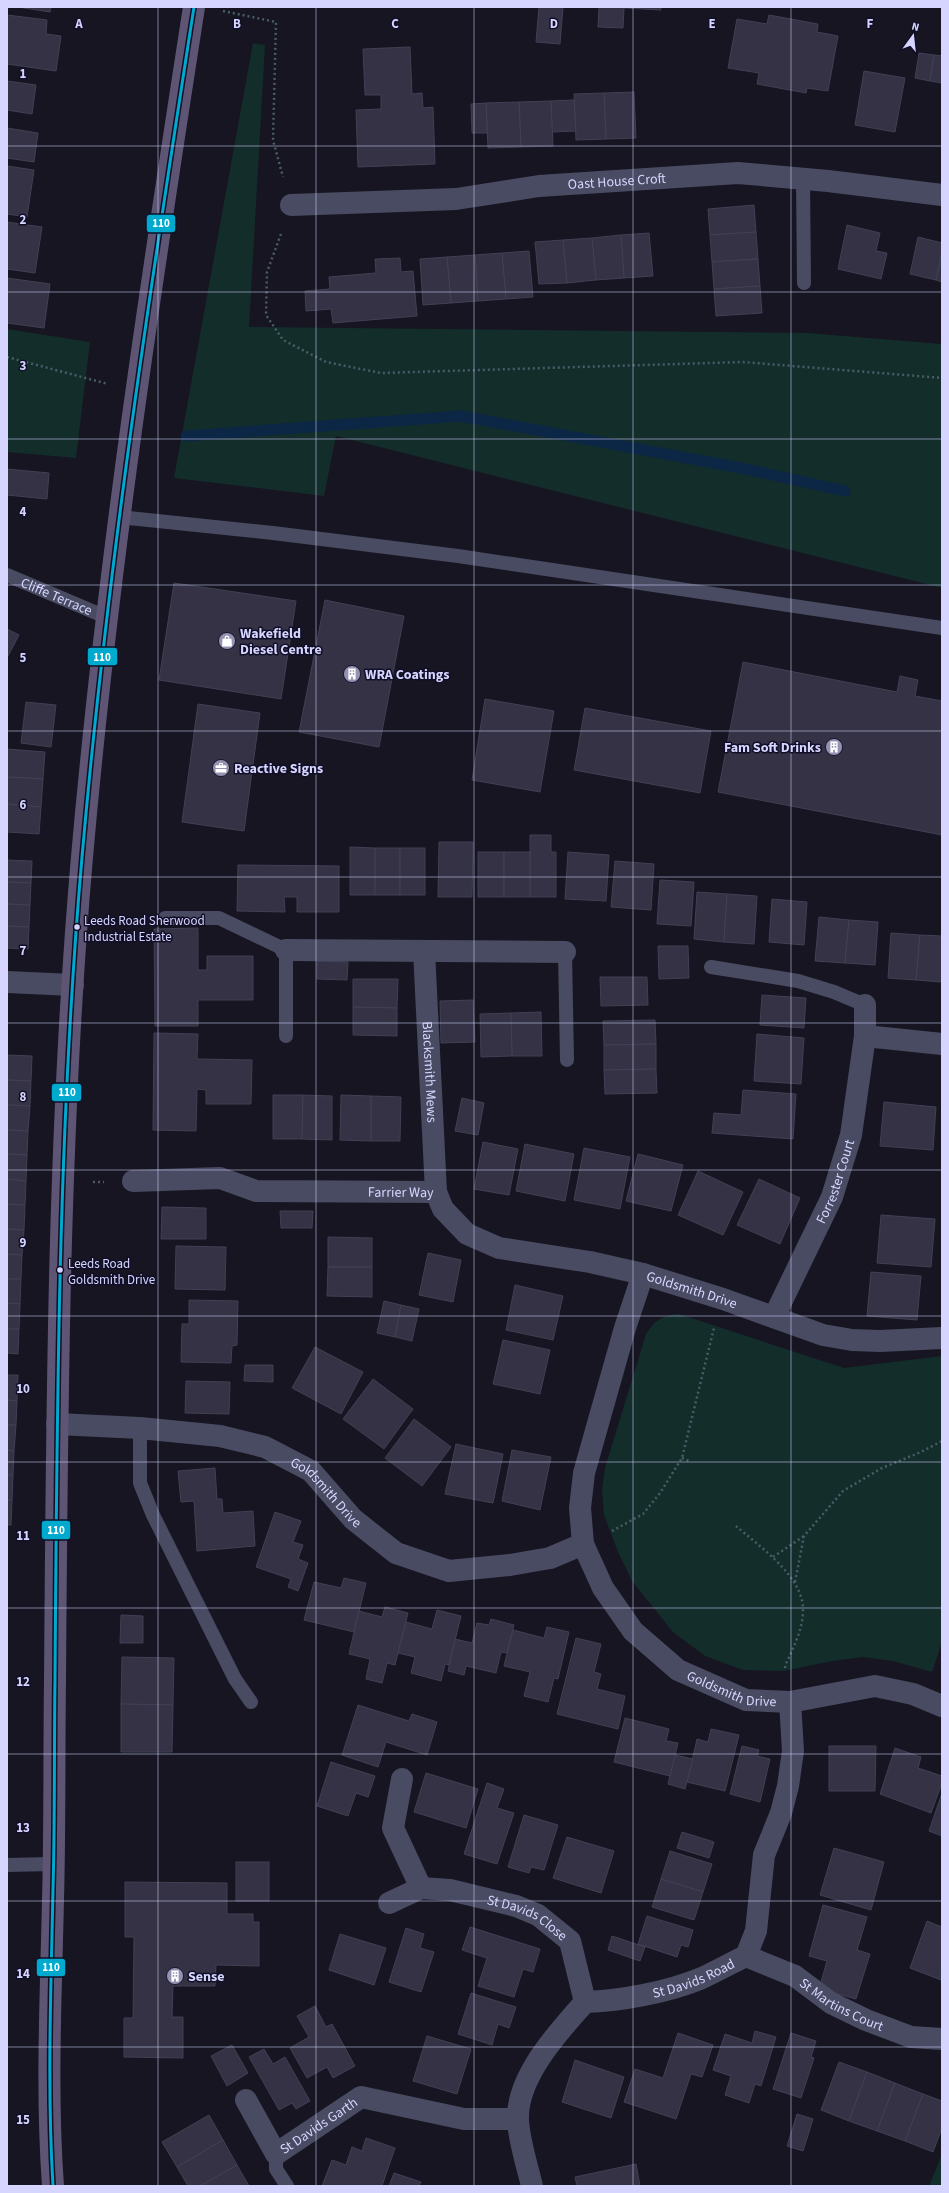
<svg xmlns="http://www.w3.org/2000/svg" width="949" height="2193" viewBox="0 0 949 2193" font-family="'Source Sans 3',sans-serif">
	<rect width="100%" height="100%" fill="#161521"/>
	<g fill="#132d2b">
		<path d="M253,43L265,45L249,327L807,333L942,344V588L336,436L324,496L174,478Z"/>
		<path d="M7,329L90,342L76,458L7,452Z"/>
		<path d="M679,1314L844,1368L942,1356V1642L932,1672L893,1661L863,1657L832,1661L784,1671L743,1670L705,1656L673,1632L632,1581L618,1552L604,1515L602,1490L605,1468L646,1334C654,1321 663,1315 679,1314Z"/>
		<path d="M942,2154V2186H929Z"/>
	</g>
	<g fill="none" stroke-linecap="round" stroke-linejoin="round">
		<path stroke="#0c2646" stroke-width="11" d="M186,436L461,416L746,469L845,491"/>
	</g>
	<g fill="#343244" stroke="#414055">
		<path d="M18,7H51L50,12Z"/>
		<path d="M539,7H563L560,44L536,42Z"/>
		<path d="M588,7H661V10L624,8L623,28L598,27L599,7Z"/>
		<path d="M7,15L47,20L46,34L61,36L56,71L7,64Z"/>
		<path d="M769,15L818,24L817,32L838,36L828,91L807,88L806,93L757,84L759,73L728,68L737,19L767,24Z"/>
		<path d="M410,47L412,94L422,93L423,108L433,107L435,164L358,167L356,110L381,109V95H365L363,49Z"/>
		<path d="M919,53L934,55L930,81L915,78Z"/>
		<path d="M934,55L942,56V83L930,81Z"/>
		<path d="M864,71L905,78L895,132L855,125Z"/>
		<path d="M7,81L36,85L32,114L7,110Z"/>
		<path d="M634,92L636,138L606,139L604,93Z"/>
		<path d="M604,93L606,139L576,140L574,94Z"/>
		<path d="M574,100L576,131L552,132L551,101Z"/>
		<path d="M551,101L553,146L521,147L519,102Z"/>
		<path d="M519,102L521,147L488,148L486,103Z"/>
		<path d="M486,103L487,133H472L471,104Z"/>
		<path d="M7,128L38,133L34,162L7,158Z"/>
		<path d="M7,166L34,170L27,217L7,214Z"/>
		<path d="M754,205L756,232L710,235L708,209Z"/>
		<path d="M7,222L42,227L35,273L7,269Z"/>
		<path d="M847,225L880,233L876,251L887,253L881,279L838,269Z"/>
		<path d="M756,232L758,259L712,262L710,235Z"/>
		<path d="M649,233L653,276L624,278L621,235Z"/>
		<path d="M621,235L624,278L596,280L592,238Z"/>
		<path d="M918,237L942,243V252L936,280L910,274Z"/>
		<path d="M592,238L596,280L567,283L563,240Z"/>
		<path d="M563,240L567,283L539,284L535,242Z"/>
		<path d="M529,251L533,297L506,299L502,253Z"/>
		<path d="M942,252V282L936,280Z"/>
		<path d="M502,253L506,299L478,301L475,255Z"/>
		<path d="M475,255L478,301L451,303L447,257Z"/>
		<path d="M447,257L451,303L423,305L420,259Z"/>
		<path d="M400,258L401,272L413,271L417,316L333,323L331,309L306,311L305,291L330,289L329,277L376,273L375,259Z"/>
		<path d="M758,259L760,286L714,289L712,262Z"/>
		<path d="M7,278L50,284L44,328L7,323Z"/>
		<path d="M760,286L762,313L716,316L714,289Z"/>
		<path d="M7,469L49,473L47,499L7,495Z"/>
		<path d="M174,583L296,601L281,699L159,680Z"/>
		<path d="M325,600L404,616L379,747L299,732Z"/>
		<path d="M7,629L19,635L7,658Z"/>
		<path d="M743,662L897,692L900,676L918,680L915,696L942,701V835L718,792Z"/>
		<path d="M485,699L554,711L540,792L472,780Z"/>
		<path d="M26,702L56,705L51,747L21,743Z"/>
		<path d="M198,704L260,713L244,831L182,822Z"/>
		<path d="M585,708L711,731L700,793L574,770Z"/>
		<path d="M7,749L45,752L43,779L7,777Z"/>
		<path d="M7,777L43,779L41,807L7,804Z"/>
		<path d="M7,804L41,807L39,834L7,832Z"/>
		<path d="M530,835H551V852H556V897H530Z"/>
		<path d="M439,842H473L472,897H438Z"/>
		<path d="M350,847L375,848V895H350Z"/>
		<rect x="375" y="848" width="25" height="47"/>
		<rect x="400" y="848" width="25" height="47"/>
		<rect x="478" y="852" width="26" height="45"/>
		<rect x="504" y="852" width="26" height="45"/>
		<path d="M568,852L609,855L606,901L565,899Z"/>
		<path d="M7,860L32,861L31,883L7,882Z"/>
		<path d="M615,861L654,864L651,910L611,907Z"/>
		<path d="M238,865L339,866V912H297V897H284L285,912L237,911Z"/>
		<path d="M660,880L694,882L691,926L657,924Z"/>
		<path d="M7,882L31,883L30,905L7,904Z"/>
		<path d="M697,892L727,894L724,942L694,939Z"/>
		<path d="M727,894L757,896L754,944L724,942Z"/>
		<path d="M772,899L807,902L804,945L769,942Z"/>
		<path d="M7,904L30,905L29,927L7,926Z"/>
		<path d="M819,917L849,920L845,963L815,961Z"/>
		<path d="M849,920L878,922L875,965L845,963Z"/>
		<path d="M7,926L29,927L28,949L7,948Z"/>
		<path d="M198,928V970H207V956H253V1000H198V1026H155L154,929Z"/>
		<path d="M891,933L920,935L916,980L888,978Z"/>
		<path d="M920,935L942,936V982L916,980Z"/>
		<path d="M658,946H688L689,978L659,979Z"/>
		<path d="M317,961L348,962L347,980L317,979Z"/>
		<path d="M600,977H647L648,1005L601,1006Z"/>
		<path d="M353,979H398L397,1008L353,1007Z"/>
		<path d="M762,995L806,998L804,1028L760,1025Z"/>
		<path d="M473,1000L475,1042L441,1043L440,1001Z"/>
		<path d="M353,1007L397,1008V1036L353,1035Z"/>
		<path d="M541,1012L542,1056H512L511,1013Z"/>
		<path d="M511,1013L512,1056L481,1057L480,1014Z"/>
		<path d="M655,1020L656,1044L604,1045L603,1021Z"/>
		<path d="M154,1033L198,1034L197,1059L252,1060L251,1104H206V1090L197,1089L196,1131L153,1130Z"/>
		<path d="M757,1034L804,1038L801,1084L754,1081Z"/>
		<path d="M656,1044V1069L604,1070V1045Z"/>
		<path d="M7,1055L32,1056L31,1081L7,1080Z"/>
		<path d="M656,1069L657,1093L605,1094L604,1070Z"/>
		<path d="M7,1080L31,1081L30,1106L7,1105Z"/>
		<path d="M743,1090L796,1094L793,1139L712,1133L714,1113L741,1115Z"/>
		<path d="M273,1095H303L302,1139H273Z"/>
		<path d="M303,1095L332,1096V1140L302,1139Z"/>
		<path d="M341,1095L371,1096V1141L340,1140Z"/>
		<path d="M371,1096L401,1097L400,1141H371Z"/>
		<path d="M462,1098L484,1103L478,1135L455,1131Z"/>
		<path d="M884,1102L936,1107L933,1150L880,1146Z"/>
		<path d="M7,1105L30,1106L28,1131L7,1130Z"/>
		<path d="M7,1130L28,1131L27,1155L7,1154Z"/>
		<path d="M483,1142L518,1149L509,1195L474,1189Z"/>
		<path d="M525,1144L574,1154L565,1201L516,1191Z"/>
		<path d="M584,1148L630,1157L620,1209L574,1200Z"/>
		<path d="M7,1154L27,1155L26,1181L7,1179Z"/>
		<path d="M638,1154L683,1165L671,1211L626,1201Z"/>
		<path d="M698,1171L743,1192L723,1235L678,1215Z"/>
		<path d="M7,1179L26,1181L25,1205L7,1204Z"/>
		<path d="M759,1179L800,1198L780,1244L737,1225Z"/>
		<path d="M7,1204L25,1205L24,1230L7,1229Z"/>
		<path d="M162,1207L206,1208V1239H161Z"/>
		<path d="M280,1211H313L312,1228H281Z"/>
		<path d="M881,1215L935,1219L931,1267L877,1263Z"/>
		<path d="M7,1229L24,1230L22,1255L7,1254Z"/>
		<path d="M328,1237L372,1238V1267H328Z"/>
		<path d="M176,1246L226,1247L225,1290L175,1289Z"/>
		<path d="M428,1253L461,1260L453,1302L419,1295Z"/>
		<path d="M7,1254L22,1255L21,1279H7Z"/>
		<path d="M328,1267H372V1297L327,1296Z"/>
		<path d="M871,1272L921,1276L917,1320L867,1316Z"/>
		<path d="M7,1279H21L20,1304L7,1303Z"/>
		<path d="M515,1285L563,1296L553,1340L506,1330Z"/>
		<path d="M189,1300L238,1301L237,1345L232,1346L231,1363L181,1362L182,1324H189Z"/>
		<path d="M384,1301L401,1305L395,1337L377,1333Z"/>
		<path d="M7,1303L20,1304L19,1329H7Z"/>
		<path d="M401,1305L419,1309L412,1341L395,1337Z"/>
		<path d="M7,1329H19L18,1354L7,1353Z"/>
		<path d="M503,1340L550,1350L540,1394L493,1384Z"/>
		<path d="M315,1347L363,1372L341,1414L292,1388Z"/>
		<path d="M245,1365H273V1382L244,1381Z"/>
		<path d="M7,1375H18L17,1401L7,1400Z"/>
		<path d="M373,1379L413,1409L384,1449L343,1419Z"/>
		<path d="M186,1381L230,1382L229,1414L185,1413Z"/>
		<path d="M7,1400L17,1401L16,1425H7Z"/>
		<path d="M414,1419L451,1447L422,1486L385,1458Z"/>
		<path d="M7,1425H16L14,1451L7,1450Z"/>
		<path d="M456,1444L503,1454L493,1503L445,1494Z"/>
		<path d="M7,1450L14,1451L13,1475H7Z"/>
		<path d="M512,1450L551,1457L540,1510L502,1501Z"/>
		<path d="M215,1468L217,1499H222L223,1513L253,1511L255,1546L197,1551L194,1501L181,1502L178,1471Z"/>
		<path d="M7,1475H13L12,1500H7Z"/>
		<path d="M7,1500H12L11,1525H7Z"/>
		<path d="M275,1512L301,1521L293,1542L303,1545L298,1559L308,1563L298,1591L288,1587L291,1579L256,1567Z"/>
		<path d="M344,1578L366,1583L354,1632L304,1620L314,1582L341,1588Z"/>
		<path d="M385,1607L408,1613L395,1665L387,1663L382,1683L366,1679L370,1659L349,1654L359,1611L382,1617Z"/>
		<path d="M437,1610L461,1616L449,1665L445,1664L441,1681L411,1673L415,1657L398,1653L406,1622L432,1629Z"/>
		<path d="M121,1615L143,1616V1643H120Z"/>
		<path d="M491,1619L514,1625L507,1653L501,1652L496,1673L466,1666L464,1675L448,1671L455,1639L472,1643L477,1623L489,1625Z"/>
		<path d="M547,1627L569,1632L558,1679L554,1678L548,1702L524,1696L530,1672L504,1666L513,1630L544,1638Z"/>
		<path d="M576,1638L601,1644L594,1672L601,1674L597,1689L625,1696L618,1729L557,1714Z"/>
		<path d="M122,1657L174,1658L173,1705L121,1704Z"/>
		<path d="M121,1704L173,1705L172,1752H121Z"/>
		<path d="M358,1705L409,1721L412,1714L437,1722L427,1755L386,1742L378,1767L342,1755Z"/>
		<path d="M625,1718L669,1729L666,1741L678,1743L670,1776L614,1762Z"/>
		<path d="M711,1729L739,1735L725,1791L687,1782L697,1739L708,1742Z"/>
		<path d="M742,1746L759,1750L757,1756L770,1759L760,1802L730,1794Z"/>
		<path d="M829,1746H876L875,1791H829Z"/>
		<path d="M895,1748L921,1757L918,1768L942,1776V1783L931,1813L880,1794Z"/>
		<path d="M675,1755L693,1759L685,1789L668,1784Z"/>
		<path d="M331,1762L375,1776L368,1797L356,1793L348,1816L317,1806Z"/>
		<path d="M426,1773L478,1789L466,1828L414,1812Z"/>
		<path d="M487,1783L504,1789L497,1808L514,1813L497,1864L464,1854Z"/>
		<path d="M942,1793V1836L929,1831Z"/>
		<path d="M524,1815L558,1825L544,1870L531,1867L529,1873L508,1867Z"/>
		<path d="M682,1832L714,1842L709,1858L677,1848Z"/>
		<path d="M567,1837L614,1851L601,1893L553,1878Z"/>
		<path d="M834,1848L884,1862L871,1910L820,1895Z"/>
		<path d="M670,1851L712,1864L703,1892L661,1879Z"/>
		<rect x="236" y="1862" width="33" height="39"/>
		<path d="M661,1879L703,1892L694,1920L652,1907Z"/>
		<path d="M125,1882L227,1883V1914H253V1922H259V1966L216,1965L215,1986H173L172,2017H183V2058L124,2057V2018H133L134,1937H125Z"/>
		<path d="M823,1905L867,1917L857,1950L870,1954L856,1999L819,1989L827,1961L809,1956Z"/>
		<path d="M647,1916L693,1930L688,1947L681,1945L677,1957L638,1944Z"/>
		<path d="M927,1921L942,1927L941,1980L910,1968Z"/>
		<path d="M470,1927L540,1949L533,1972L523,1969L514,1997L478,1986L487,1958L462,1950Z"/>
		<path d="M406,1928L424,1934L420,1948L434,1952L421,1992L389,1982Z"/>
		<path d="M340,1934L386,1948L374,1985L329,1970Z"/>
		<path d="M612,1936L645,1947L640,1961L608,1950Z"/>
		<path d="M471,1993L516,2007L509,2028L498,2024L492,2045L458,2034Z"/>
		<path d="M315,2006L326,2027L332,2024L355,2066L333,2078L327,2067L307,2078L290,2048L309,2037L297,2016Z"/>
		<path d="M755,2031L776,2037L761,2086L755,2084L749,2103L725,2095L731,2076L713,2070L725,2034L752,2043Z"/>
		<path d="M678,2033L713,2045L702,2077L691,2074L676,2119L624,2102L635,2069L663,2078Z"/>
		<path d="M791,2033L816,2041L811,2057L814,2058L801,2098L773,2089Z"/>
		<path d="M427,2036L471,2049L457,2094L413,2081Z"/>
		<path d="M232,2045L248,2073L227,2086L211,2056Z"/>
		<path d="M264,2049L273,2064L285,2057L310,2101L296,2109L292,2103L279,2110L249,2057Z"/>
		<path d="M575,2060L624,2077L611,2118L562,2102Z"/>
		<path d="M839,2062L867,2072L849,2121L821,2110Z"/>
		<path d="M867,2072L895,2083L877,2131L849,2121Z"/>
		<path d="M895,2083L923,2094L905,2141L877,2131Z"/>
		<path d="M923,2094L942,2101V2128L933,2152L905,2141Z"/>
		<path d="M797,2114L813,2119L803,2151L787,2146Z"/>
		<path d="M209,2115L223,2140L177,2167L162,2142Z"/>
		<path d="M366,2138L395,2148L382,2186H322L332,2160L346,2165L352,2147L362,2151Z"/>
		<path d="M223,2140L237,2165L200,2186H188L177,2167Z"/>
		<path d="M636,2164L640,2186H577L575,2177Z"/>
		<path d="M237,2165L249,2186H200Z"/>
		<path d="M394,2173L421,2182L419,2186H389Z"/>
	</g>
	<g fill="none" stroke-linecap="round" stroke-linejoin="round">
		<g stroke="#4a5c68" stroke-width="2.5" stroke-dasharray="2 3" stroke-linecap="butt">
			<path d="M223,11L276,22L273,140L283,177"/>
			<path d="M281,234L267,272L266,315L283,340L326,362L381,373L743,362L942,378"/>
			<path d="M7,357L108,384"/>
			<path d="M93,1182H104"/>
			<path d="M682,1458L689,1461"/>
			<path d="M736,1526C759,1546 804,1577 803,1610C803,1630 793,1648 785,1666L786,1671"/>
			<path d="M612,1531L643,1514L660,1493L682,1458L714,1328"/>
			<path d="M773,1557L804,1536"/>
			<path d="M795,1582L804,1536L843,1491L882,1468L921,1452L942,1441"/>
		</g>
		<g stroke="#494b62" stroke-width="14">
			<path d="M803,178L804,283"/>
			<path d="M119,517L273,533L458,556L942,628"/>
			<path id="s1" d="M7,575L106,617"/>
			<path d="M165,918H219L286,950V1036"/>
			<path d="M565,952L567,1060"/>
			<path d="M711,967L798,981L834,992L865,1005"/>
			<path d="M140,1428V1483L153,1515L235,1679L251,1702"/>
			<path d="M7,1865L53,1864"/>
			<path d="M276,2154V2169L287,2186"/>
		</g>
		<g stroke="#494b62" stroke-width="22">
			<path id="s2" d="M291,205L456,199L539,186L738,173L828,181L942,195"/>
			<path d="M286,950L565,952"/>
			<path id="s3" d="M424,951L436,1192"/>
			<path d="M7,982L73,985"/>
			<path d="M865,1036L942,1044"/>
			<path id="s4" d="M133,1181L220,1178L256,1191L436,1192L443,1209L467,1234L499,1248L590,1262L643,1274L723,1299L823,1335L852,1340L880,1341L942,1338"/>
			<path id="s5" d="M643,1274L625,1328L584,1473L580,1508L583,1544L603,1588L633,1631L678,1670L746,1700L790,1702L875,1686L913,1694L942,1706"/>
			<path id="s6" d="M774,1317L832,1197L851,1135L865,1036V1005"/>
			<path id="s7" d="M57,1424L140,1428L220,1436L265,1447L311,1471L353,1519L396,1553L449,1571L510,1565L550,1558L583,1544"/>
			<path id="s8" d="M402,1779L393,1828L421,1888L450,1890L516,1906L538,1915L570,1941L585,2002"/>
			<path d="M389,1903L421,1888"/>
			<path id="s9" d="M746,1956L795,1976L831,2003L866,2020L911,2037L942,2039"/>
			<path id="s10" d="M246,2100L276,2154L361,2097L464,2119H518"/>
			<path id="s11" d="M532,2186C527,2165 519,2141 518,2120C516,2078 558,2032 585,2002C620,2001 669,1992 702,1978C717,1971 731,1963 746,1956L756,1931L764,1855L781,1813L788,1786L793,1751L790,1702"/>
		</g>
		<path stroke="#5d5573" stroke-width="22" d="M53,2186C46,2091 51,1995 53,1900C55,1827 54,1754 55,1681C57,1406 58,1131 82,857C107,572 150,290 194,7"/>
		<g stroke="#110f27" stroke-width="6">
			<path id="bus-1" d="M53,2186C47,2087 51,1988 53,1889C55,1820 54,1750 55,1681C57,1406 58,1131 82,857C107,572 150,289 194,7"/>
		</g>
		<use href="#bus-1" stroke="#00a9ce" stroke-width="3"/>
	</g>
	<path fill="none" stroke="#d6d5ff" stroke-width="1" stroke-opacity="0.55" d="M158,7V2186M316,7V2186M474,7V2186M633,7V2186M791,7V2186M7,146H942M7,292H942M7,439H942M7,585H942M7,731H942M7,877H942M7,1023H942M7,1170H942M7,1316H942M7,1462H942M7,1608H942M7,1754H942M7,1901H942M7,2047H942"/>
	<defs>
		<g id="shop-disc" transform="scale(0.9)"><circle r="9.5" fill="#9392b1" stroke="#110f27"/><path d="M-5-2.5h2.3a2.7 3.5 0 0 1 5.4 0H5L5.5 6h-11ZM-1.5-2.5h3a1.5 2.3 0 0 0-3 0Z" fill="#fff"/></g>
		<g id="building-disc" transform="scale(0.9)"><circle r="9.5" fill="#9392b1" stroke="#110f27"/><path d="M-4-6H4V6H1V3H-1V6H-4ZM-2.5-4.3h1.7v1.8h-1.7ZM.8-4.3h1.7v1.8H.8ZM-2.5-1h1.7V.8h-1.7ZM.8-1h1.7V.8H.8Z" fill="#fff"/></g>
		<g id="office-disc" transform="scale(0.9)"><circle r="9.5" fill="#9392b1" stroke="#110f27"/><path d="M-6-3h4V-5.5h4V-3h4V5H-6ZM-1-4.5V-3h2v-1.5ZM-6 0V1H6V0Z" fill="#fff"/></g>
	</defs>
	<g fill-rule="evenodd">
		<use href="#shop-disc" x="227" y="641"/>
		<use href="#building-disc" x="352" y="674"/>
		<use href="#building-disc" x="834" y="747"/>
		<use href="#office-disc" x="221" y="768"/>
		<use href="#building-disc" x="175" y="1976"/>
	</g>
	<g fill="#d6d5ff" stroke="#110f27" stroke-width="1.5">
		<circle cx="77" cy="927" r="3.5"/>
		<circle cx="60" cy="1270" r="3.5"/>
	</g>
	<g text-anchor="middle" stroke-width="3" stroke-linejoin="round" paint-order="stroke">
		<g font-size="13" fill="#d6d5ff" stroke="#110f27" text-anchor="start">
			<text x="84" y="925">Leeds Road Sherwood<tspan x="84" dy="16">Industrial Estate</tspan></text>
			<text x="68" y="1268">Leeds Road<tspan x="68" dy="16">Goldsmith Drive</tspan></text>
		</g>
		<g font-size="14" fill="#d6d5ff" stroke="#110f27">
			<text dy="5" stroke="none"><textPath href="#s2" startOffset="327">Oast House Croft</textPath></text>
			<text dy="5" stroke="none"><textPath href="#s1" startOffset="54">Cliffe Terrace</textPath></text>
			<text dy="5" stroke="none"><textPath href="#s3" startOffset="121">Blacksmith Mews</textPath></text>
			<text dy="5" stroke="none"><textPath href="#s6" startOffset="149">Forrester Court</textPath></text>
			<text dy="5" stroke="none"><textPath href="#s4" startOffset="270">Farrier Way</textPath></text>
			<text dy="5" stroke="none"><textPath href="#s4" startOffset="591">Goldsmith Drive</textPath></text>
			<text dy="5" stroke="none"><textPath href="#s7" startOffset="287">Goldsmith Drive</textPath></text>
			<text dy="5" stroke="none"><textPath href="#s5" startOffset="497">Goldsmith Drive</textPath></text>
			<text dy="5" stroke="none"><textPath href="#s8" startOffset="228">St Davids Close</textPath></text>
			<text dy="5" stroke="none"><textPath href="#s11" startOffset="318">St Davids Road</textPath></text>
			<text dy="5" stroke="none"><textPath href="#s9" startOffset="108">St Martins Court</textPath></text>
			<text dy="5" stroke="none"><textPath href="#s10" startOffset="113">St Davids Garth</textPath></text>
		</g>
		<g font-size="14" font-weight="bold" fill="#d6d5ff" stroke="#110f27" text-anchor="start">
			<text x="240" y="638">Wakefield<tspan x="240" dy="16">Diesel Centre</tspan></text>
			<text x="365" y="679">WRA Coatings</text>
			<text x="821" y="752" text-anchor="end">Fam Soft Drinks</text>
			<text x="234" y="773">Reactive Signs</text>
			<text x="188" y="1981">Sense</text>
		</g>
	</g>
	<g font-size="13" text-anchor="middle" font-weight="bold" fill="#d6d5ff" stroke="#110f27" stroke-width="3" stroke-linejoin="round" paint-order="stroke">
		<text x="79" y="28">A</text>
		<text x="237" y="28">B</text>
		<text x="395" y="28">C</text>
		<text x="554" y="28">D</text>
		<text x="712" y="28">E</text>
		<text x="870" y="28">F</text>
		<text x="23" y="78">1</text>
		<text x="23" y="224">2</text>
		<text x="23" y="370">3</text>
		<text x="23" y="516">4</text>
		<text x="23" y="662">5</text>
		<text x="23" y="809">6</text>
		<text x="23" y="955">7</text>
		<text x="23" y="1101">8</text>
		<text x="23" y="1247">9</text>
		<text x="23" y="1393">10</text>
		<text x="23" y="1540">11</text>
		<text x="23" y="1686">12</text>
		<text x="23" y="1832">13</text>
		<text x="23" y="1978">14</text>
		<text x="23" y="2124">15</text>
	</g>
	<g stroke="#110f27" stroke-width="1.5">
		<rect x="146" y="214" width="30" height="19" rx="4" fill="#00a9ce"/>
		<rect x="87" y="647" width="31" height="19" rx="4" fill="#00a9ce"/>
		<rect x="51" y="1083" width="31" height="19" rx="4" fill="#00a9ce"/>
		<rect x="41" y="1520" width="30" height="20" rx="4" fill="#00a9ce"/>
		<rect x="36" y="1958" width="30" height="19" rx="4" fill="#00a9ce"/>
	</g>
	<g font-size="11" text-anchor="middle" font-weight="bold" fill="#fff">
		<text x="161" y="227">110</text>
		<text x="102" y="661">110</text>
		<text x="67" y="1096">110</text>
		<text x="56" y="1534">110</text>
		<text x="51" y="1971">110</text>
	</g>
	<rect width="949" height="2193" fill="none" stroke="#d6d5ff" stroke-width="16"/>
	<g transform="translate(913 36) rotate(15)" stroke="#110f27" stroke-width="3" paint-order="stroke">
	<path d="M0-3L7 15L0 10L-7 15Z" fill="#d6d5ff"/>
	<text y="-6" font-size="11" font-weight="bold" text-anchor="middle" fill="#d6d5ff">N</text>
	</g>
</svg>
